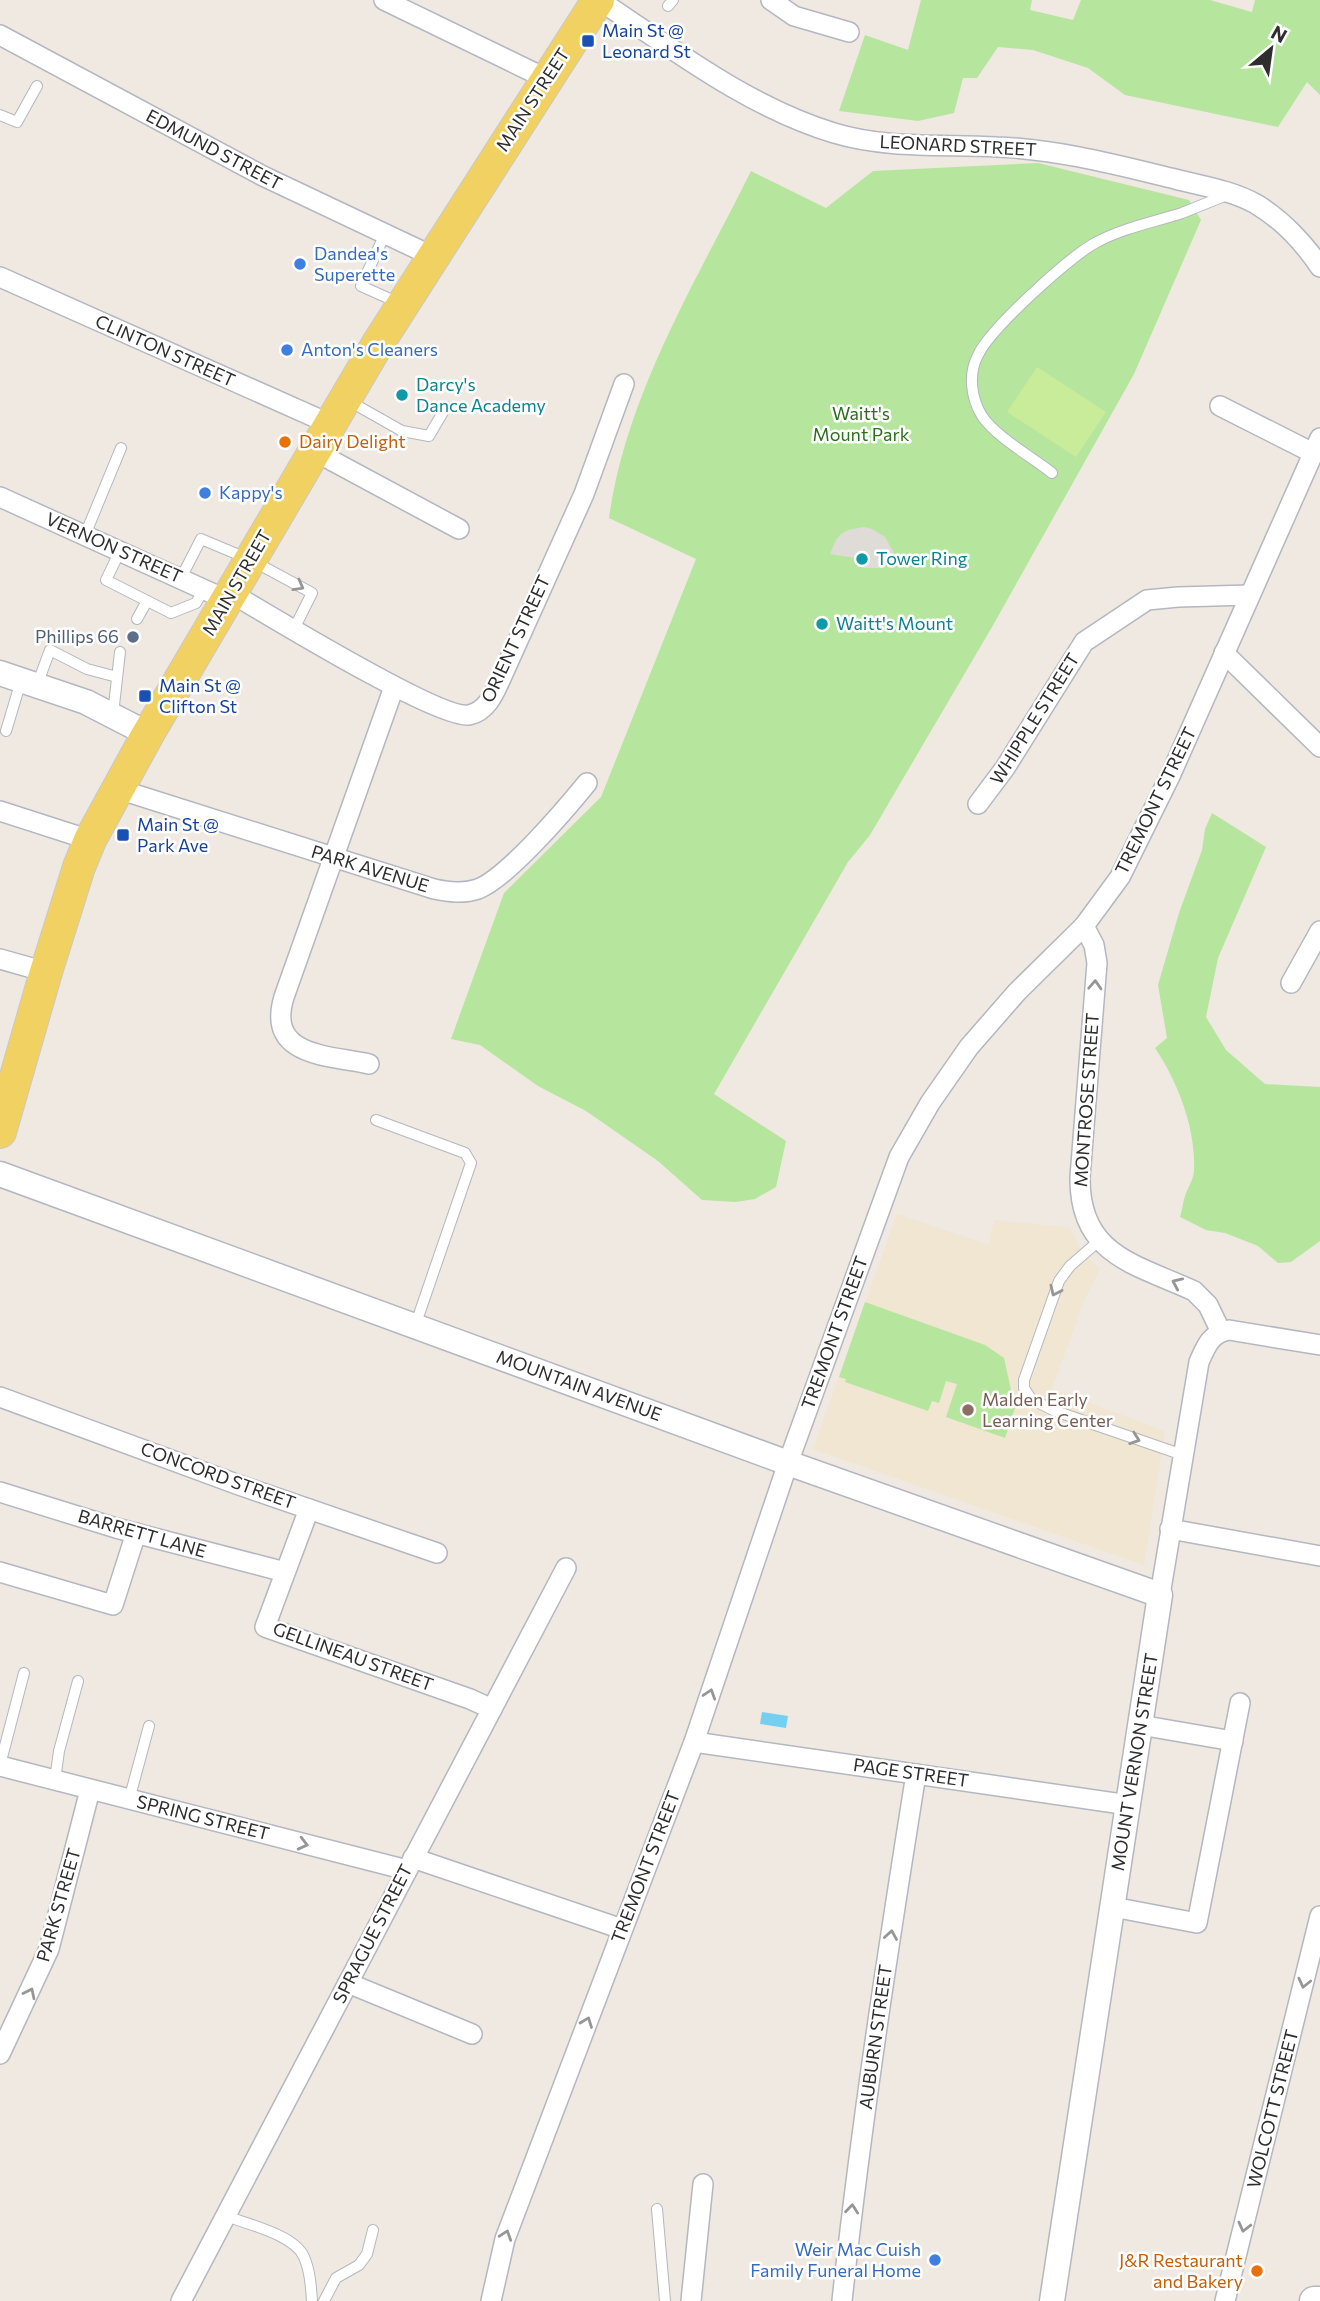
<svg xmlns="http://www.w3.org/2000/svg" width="1320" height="2301" viewBox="0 0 1320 2301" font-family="Commissioner,sans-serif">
	<rect width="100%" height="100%" fill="#efe9e1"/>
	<path fill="#f0e6d1" d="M897,1214L989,1245L994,1220L1070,1228L1080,1249L1100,1269L1084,1301L1052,1389L1165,1431L1144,1565L813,1449Z"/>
	<g fill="#b6e59e">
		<path d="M921,0H1032L1030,10L1073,20L1081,0H1210L1252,12L1255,0H1320V95L1307,82L1278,127L1125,95L1088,68L1033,50L998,47L977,78H963L954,113L918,121L839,111L865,35L908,50Z"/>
		<path d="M1038,163L1189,200L1201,220L1134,374L992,627L870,835L848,862L714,1094L786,1141L776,1187L755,1199L736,1202L702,1200L658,1161L586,1111L538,1086L480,1045L451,1039L504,893L601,797L696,559L609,518C626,394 696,282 751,171L826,208L873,171Z"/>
		<path d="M1212,813L1266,847L1218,958L1206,1017L1226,1050L1265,1084L1320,1087V1241L1291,1262L1278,1263L1258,1246L1225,1233L1206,1230L1180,1217C1182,1210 1183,1203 1185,1196C1188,1187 1194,1179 1194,1170C1196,1129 1178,1082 1155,1048L1167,1038L1158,985L1179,913L1202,850L1205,829Z"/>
		<path d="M865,1302L985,1345L1004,1358L1015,1408L1005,1438L946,1417L957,1384L946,1381L939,1403L932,1401L928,1411L845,1382L846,1379L839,1377Z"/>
	</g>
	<path fill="#c9ec9a" d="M1037,367L1106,412L1076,457L1007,412Z"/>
	<path fill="#dfdcd8" d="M864,527L872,529L885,537L893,551L894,563L878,568H865L857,566L860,561L855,558L830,554L836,540L841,534L848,530Z"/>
	<path fill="#75cff0" d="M762,1712L788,1716L786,1728L760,1724Z"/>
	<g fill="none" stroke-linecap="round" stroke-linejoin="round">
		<g stroke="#b4b7c1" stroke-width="12">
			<g id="service">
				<path d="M668,6L673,0"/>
				<path d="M0,115L17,122L37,86"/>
				<path d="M385,234L361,286L399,303"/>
				<path d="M349,401L402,431L429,436L446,407"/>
				<path d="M1052,473C1032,457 996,437 982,416C971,398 968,374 978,355C990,329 1071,255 1097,242C1123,228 1154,222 1182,213C1197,207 1212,201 1227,195"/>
				<path d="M85,535L121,448"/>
				<path d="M120,551L106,580L171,613L196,603L204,589"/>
				<path d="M181,578L201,539L251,560L312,593L294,629"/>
				<path d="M137,619L147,601"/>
				<path d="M37,685L50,650L87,669L117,677"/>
				<path d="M113,714L120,652"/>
				<path d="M6,731L21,681"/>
				<path d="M376,1120L465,1153L471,1163L415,1326"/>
				<path d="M1100,1240L1070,1266L1059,1281L1024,1380V1388L1031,1399L1055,1411L1183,1455"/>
				<path d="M0,1765L24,1673"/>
				<path d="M55,1780L59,1751L78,1681"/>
				<path d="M129,1800L149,1726"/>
				<path d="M657,2209L665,2301"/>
				<path d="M226,2216C247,2224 295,2235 304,2257C310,2271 311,2286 312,2301"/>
				<path d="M324,2301L336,2278L359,2265L367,2254L373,2230"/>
			</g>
		</g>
		<g stroke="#b4b7c1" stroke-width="22">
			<g id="minor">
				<path d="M384,0L547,79"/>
				<path d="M599,0C673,49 748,107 834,133C887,149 943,144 997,147C1057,149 1117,165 1175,179C1202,186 1231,190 1256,204C1281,219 1304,243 1320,267"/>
				<path d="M771,0L794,16L849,32"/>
				<path d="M0,35L263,176L432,256"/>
				<path d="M0,277L330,424"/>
				<path d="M1220,406L1313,453"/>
				<path d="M314,451L459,529"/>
				<path d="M0,497L227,600"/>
				<path d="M231,593C267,614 440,720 469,715C488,711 495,691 502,676L584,494L624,384"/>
				<path d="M1224,653L1320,747"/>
				<path d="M118,789L434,889C449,892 463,894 478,889C507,878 565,810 587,783"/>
				<path d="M978,804L1005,768L1084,642L1147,600L1178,597L1250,595"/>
				<path d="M0,811L90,840"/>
				<path d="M1084,926L1094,945L1097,963L1080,1177C1079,1255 1135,1264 1194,1291L1208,1305L1221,1332"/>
				<path d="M0,959L46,972"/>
				<path d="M1291,983L1320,931"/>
				<path d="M369,1064C328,1055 266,1057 284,997L394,687"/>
				<path d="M0,1397L239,1485L437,1553"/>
				<path d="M0,1492L116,1528L285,1572"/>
				<path d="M309,1509L265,1627L470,1699L492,1709"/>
				<path d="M1170,1529L1320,1556"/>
				<path d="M0,1572L113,1605L136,1533"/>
				<path d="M1160,1595L1199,1362C1206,1346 1211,1333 1229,1330L1320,1345"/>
				<path d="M1140,1725L1233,1741"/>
				<path d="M694,1742L1129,1805"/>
				<path d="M0,1766L407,1870"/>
				<path d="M413,1858L622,1929"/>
				<path d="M1113,1907L1197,1923L1240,1703"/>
				<path d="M348,1983L472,2034"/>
				<path d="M0,2054L49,1949L90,1790"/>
				<path d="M181,2301L566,1568"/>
				<path d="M491,2301L505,2239L694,1742L788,1463L899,1157L930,1103L969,1047L1017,992L1084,926L1120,877L1171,774L1320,438"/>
				<path d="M691,2301L703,2184"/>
				<path d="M842,2301C861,2125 888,1949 916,1774"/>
				<path d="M1225,2301L1320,1916"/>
			</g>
		</g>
		<g stroke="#b4b7c1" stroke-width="27">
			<g id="tertiary">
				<path d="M0,673L86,702L148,734"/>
				<path d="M0,1174L788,1463L1160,1595L1052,2301"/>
			</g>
		</g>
		<g stroke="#b4b7c1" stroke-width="31">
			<path id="secondary" d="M1314,2301H1320"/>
		</g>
		<g stroke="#c9c9c9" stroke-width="34">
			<path id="primary" d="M0,1132L46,972L79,867L90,840L148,734L377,345L598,0"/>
		</g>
		<use href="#service" stroke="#fff" stroke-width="10"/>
		<use href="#minor" stroke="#fff" stroke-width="19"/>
		<use href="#tertiary" stroke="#fff" stroke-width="24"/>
		<use href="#secondary" stroke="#fff" stroke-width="28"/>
		<use href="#primary" stroke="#f2d163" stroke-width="32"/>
	</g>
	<defs><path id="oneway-chevron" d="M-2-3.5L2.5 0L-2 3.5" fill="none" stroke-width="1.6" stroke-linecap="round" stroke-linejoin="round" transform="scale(1.75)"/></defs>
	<g stroke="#969696">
		<use href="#oneway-chevron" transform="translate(299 586) rotate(29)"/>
		<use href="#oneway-chevron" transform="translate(1095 985) rotate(-87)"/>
		<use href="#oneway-chevron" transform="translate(1177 1283) rotate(-156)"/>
		<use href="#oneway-chevron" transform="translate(1055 1291) rotate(115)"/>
		<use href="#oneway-chevron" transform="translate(1135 1439) rotate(19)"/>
		<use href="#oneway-chevron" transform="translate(710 1694) rotate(-72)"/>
		<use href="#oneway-chevron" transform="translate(303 1844) rotate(14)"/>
		<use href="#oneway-chevron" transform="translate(891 1935) rotate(-81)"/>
		<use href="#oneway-chevron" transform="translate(1304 1983) rotate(103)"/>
		<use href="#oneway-chevron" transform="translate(30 1993) rotate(-64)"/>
		<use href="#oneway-chevron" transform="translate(587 2022) rotate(-69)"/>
		<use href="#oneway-chevron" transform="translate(852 2209) rotate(-84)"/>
		<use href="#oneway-chevron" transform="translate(1244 2227) rotate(104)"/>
		<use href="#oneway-chevron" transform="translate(506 2235) rotate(-71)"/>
	</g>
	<g fill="#1a4fb4" stroke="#fff" stroke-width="2.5">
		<rect x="581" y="34" width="14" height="14" rx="3.5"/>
		<rect x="138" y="689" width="14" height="14" rx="3.5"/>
		<rect x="116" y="828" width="14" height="14" rx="3.5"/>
	</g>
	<g fill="#3f7fe0" stroke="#fff" stroke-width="2.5">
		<circle cx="300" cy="264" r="7"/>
		<circle cx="287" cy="350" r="7"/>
		<circle cx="205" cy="493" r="7"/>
		<circle cx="935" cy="2260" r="7"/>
	</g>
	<g fill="#0f9aa8" stroke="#fff" stroke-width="2.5">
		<circle cx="402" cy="395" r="7"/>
		<circle cx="862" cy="559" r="7"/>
		<circle cx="822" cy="624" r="7"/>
	</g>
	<g fill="#e8710a" stroke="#fff" stroke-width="2.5">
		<circle cx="285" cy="442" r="7"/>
		<circle cx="1257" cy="2271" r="7"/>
	</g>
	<circle fill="#5c6f8a" stroke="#fff" stroke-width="2.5" cx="133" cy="637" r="7"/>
	<circle fill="#8d6e63" stroke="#fff" stroke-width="2.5" cx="968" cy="1410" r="7"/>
	<g text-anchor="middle" stroke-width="5" stroke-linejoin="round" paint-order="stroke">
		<g font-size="18" fill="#164399" stroke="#fff" text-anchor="start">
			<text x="602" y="37">Main St @<tspan x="602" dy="21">Leonard St</tspan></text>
			<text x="159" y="692">Main St @<tspan x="159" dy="21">Clifton St</tspan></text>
			<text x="137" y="831">Main St @<tspan x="137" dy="21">Park Ave</tspan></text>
		</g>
		<g font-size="18" fill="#2e2e2e" stroke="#fff">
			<text transform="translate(533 100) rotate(-57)" y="6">MAIN STREET</text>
			<text transform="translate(958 146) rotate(3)" y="6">LEONARD STREET</text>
			<text transform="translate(214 150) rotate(28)" y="6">EDMUND STREET</text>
			<text transform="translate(165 351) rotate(24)" y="6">CLINTON STREET</text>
			<text transform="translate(114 548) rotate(24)" y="6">VERNON STREET</text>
			<text transform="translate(237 583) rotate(-60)" y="6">MAIN STREET</text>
			<text transform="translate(516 639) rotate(-65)" y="6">ORIENT STREET</text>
			<text transform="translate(1035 719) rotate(-58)" y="6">WHIPPLE STREET</text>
			<text transform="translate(1156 801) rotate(-64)" y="6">TREMONT STREET</text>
			<text transform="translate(370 869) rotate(17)" y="6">PARK AVENUE</text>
			<text transform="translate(1087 1100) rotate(-86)" y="6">MONTROSE STREET</text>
			<text transform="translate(835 1333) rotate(-70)" y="6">TREMONT STREET</text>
			<text transform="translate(579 1386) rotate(20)" y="6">MOUNTAIN AVENUE</text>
			<text transform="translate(218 1476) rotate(20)" y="6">CONCORD STREET</text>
			<text transform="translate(142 1534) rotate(16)" y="6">BARRETT LANE</text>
			<text transform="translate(353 1657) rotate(20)" y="6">GELLINEAU STREET</text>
			<text transform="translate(1135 1762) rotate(-81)" y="6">MOUNT VERNON STREET</text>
			<text transform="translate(911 1773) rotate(8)" y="6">PAGE STREET</text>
			<text transform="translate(203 1818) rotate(14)" y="6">SPRING STREET</text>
			<text transform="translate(646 1867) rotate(-69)" y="6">TREMONT STREET</text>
			<text transform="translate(59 1905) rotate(-74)" y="6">PARK STREET</text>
			<text transform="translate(373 1934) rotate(-63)" y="6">SPRAGUE STREET</text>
			<text transform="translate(876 2037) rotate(-82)" y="6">AUBURN STREET</text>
			<text transform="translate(1273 2109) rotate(-76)" y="6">WOLCOTT STREET</text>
		</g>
		<g font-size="18" fill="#366cbe" stroke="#fff" text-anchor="start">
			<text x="314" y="260">Dandea's<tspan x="314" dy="21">Superette</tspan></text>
			<text x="301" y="356">Anton's Cleaners</text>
			<text x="219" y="499">Kappy's</text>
			<text x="921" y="2256" text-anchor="end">Weir Mac Cuish<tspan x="921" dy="21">Family Funeral Home</tspan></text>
		</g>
		<g font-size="18" fill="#0d838f" stroke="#fff" text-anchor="start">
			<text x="416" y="391">Darcy's<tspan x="416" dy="21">Dance Academy</tspan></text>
			<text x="876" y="565">Tower Ring</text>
			<text x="836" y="630">Waitt's Mount</text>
		</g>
		<g font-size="18" fill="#2c6e1b" stroke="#fff">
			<text x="861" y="420">Waitt's<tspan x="861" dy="21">Mount Park</tspan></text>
		</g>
		<g font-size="18" fill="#c56008" stroke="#fff" text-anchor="start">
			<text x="299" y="448">Dairy Delight</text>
			<text x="1243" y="2267" text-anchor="end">J&amp;R Restaurant<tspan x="1243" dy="21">and Bakery</tspan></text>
		</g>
		<g font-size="18" fill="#4e5e75" stroke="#fff" text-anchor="end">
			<text x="119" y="643">Phillips 66</text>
		</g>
		<g font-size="18" fill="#785e54" stroke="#fff" text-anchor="start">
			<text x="982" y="1406">Malden Early<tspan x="982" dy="21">Learning Center</tspan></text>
		</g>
	</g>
	<g transform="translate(1271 49) rotate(29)" stroke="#ffffff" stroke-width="5" paint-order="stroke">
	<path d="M0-5L12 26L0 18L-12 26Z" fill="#2e2e2e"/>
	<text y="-10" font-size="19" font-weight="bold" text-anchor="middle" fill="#2e2e2e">N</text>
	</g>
</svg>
